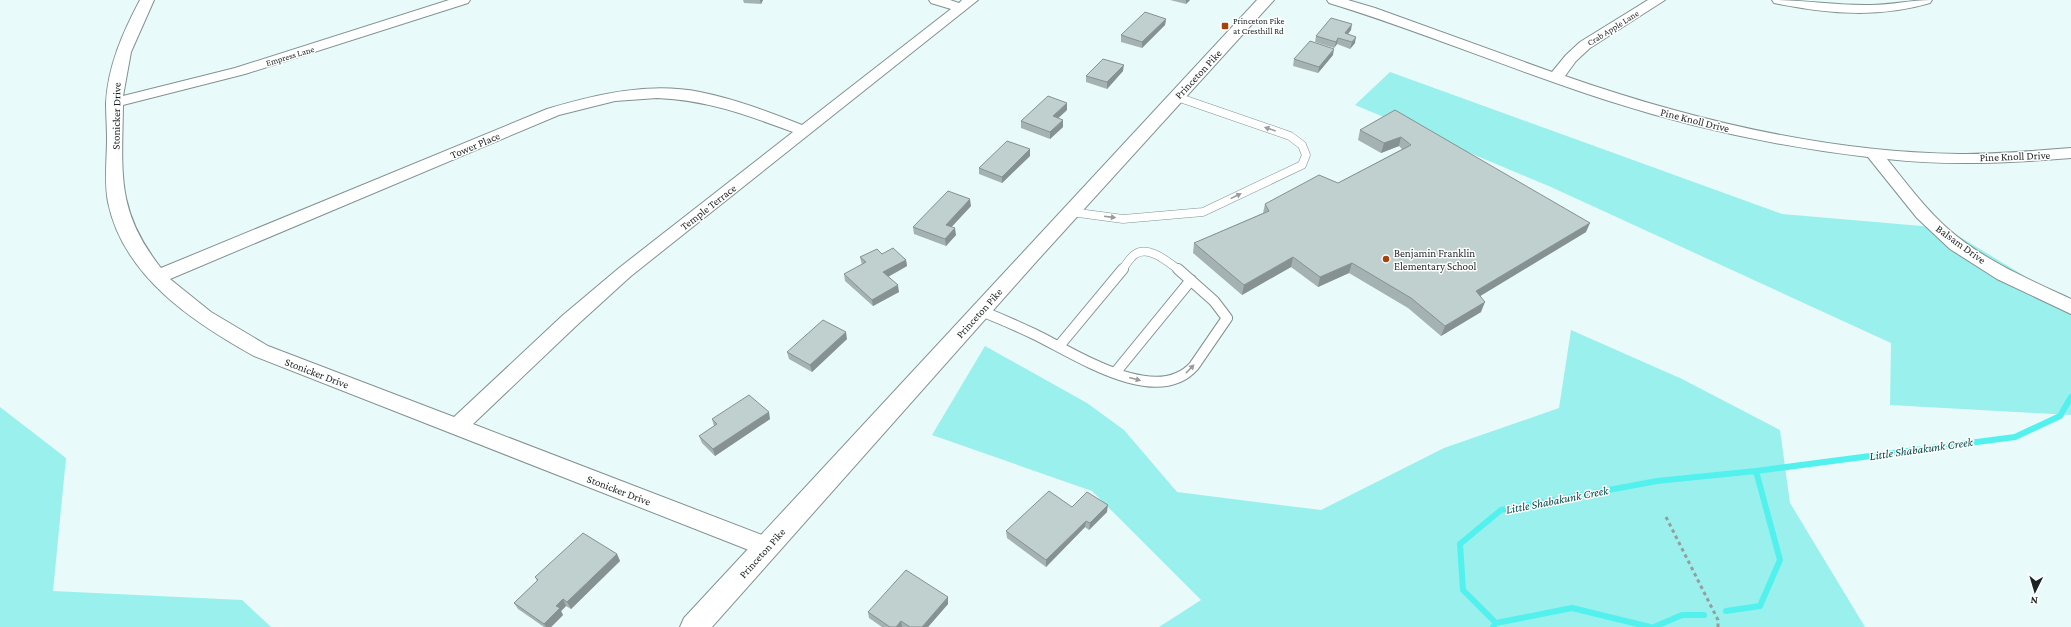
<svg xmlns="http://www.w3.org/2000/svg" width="2071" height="627" viewBox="0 0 2071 627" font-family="'Crimson Pro',serif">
  <rect width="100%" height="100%" fill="#e8faf9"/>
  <path fill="#9af0ed" d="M1390 72 1782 214 1945 228 2071 304V415L1890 405 1891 343 1551 187 1355 105Z
    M1571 330 1682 379 1780 430 1790 503 1865 627H1159L1201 600 1092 491 932 435 985 346 1087 403 1124 430 1177 492 1321 510 1444 448 1559 408Z
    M0 407 66 458 53 591 242 600 271 627H0Z"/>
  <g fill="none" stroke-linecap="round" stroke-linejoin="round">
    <path stroke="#52f1ee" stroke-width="6" d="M1726 611 1760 606 1780 560 1756 471 2015 437 2060 416 2071 397
      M1496 623 1572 608 1650 627
      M1493 627 1496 623 1463 590 1460 544 1501 510 1657 481 1756 471
      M1654 627 1682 615H1704"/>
    <defs>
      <path id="service-far1" d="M1071 212 1123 219 1203 212 1302 165 1306 155 1302 145 1290 136 1177 97
        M1122 270C1126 265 1129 259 1134 255 1148 244 1168 262 1179 270"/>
      <path id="service" d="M981 311C999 318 1017 326 1034 334 1074 353 1156 409 1194 366L1227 318 1214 301 1178 269
        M1059 346 1123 269
        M1115 373 1191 280"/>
      <path id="minor" d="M140 0H154L131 52 123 96 235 68 449 0H470L468 3 245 74 123 105C122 174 116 211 161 268L547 109C597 94 649 82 700 92 735 99 769 112 802 125L951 9 931 3 929 0H950L959 3 962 0H978L631 276 576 326 473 424 775 540 778 547 775 554 767 557 759 554 254 356C193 322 123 276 108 202 104 181 107 160 107 139 107 127 106 114 106 103 108 66 123 32 140 0ZM657 98C707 100 747 115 793 132L619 268 562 316 454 417 268 346 211 312 170 279 559 115 615 101Z
        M1327 0H1348L1375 8 1552 72 1566 55 1580 42 1648 0H1665L1590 48 1576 61 1565 76C1691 120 1825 152 1959 154 1997 154 2034 151 2071 148V158C2010 163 1949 166 1887 159 1906 183 1925 208 1947 228 1983 260 2028 279 2071 299V314L1997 279 1950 249 1917 218 1868 157C1781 147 1693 128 1609 101 1515 71 1424 32 1329 3Z
        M1772 0C1805 0 1838 6 1871 5 1891 5 1911 0 1932 0L1930 3C1879 18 1830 14 1779 4L1774 3Z"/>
      <path id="secondary" d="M1257 0H1274L1036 262 712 627H680L684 618Z"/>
    </defs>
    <use href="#service-far1" stroke="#829291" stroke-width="9"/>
    <use href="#service" stroke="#829291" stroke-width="12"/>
    <use href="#minor" stroke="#829291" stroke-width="2"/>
    <use href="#secondary" stroke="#829291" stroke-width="2"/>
    <path stroke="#929f9e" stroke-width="3" stroke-dasharray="3.5 3.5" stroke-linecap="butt" d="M1666 517 1718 620V627"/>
    <use href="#service-far1" stroke="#fff" stroke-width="8"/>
    <use href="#service" stroke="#fff" stroke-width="10"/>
    <use href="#minor" fill="#fff" fill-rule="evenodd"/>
    <use href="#secondary" fill="#fff" fill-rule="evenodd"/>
  </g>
  <path fill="#a4b3b2" d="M743 0H763L761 4 744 3Z
    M1170 0H1190L1186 4Z
    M1166 19 1165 25 1142 48 1121 42V35Z
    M1351 30 1348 34 1355 43 1350 49 1337 44 1334 48 1315 42 1316 36Z
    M1333 55 1318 73 1293 66 1294 59Z
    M1123 71 1107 89 1086 82V76Z
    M1067 110 1058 118 1063 120V127L1050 139 1021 128V121Z
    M1395 110 1586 232 1480 296 1481 312 1441 336 1408 308 1349 273 1318 287 1291 267 1242 295 1193 253 1194 243 1263 213 1265 204 1338 183 1402 149 1399 146 1381 153 1358 140 1360 130Z
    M1030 156 1002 183 979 174V168Z
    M971 206 951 227 956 235 946 246 914 234 913 227Z
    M882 254 906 260 907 266 888 277 899 292 873 306 845 281 844 274 862 265 860 257Z
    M847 339 812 372 789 359 787 352Z
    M712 419H770L715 456 702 443 699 436 714 426Z
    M1072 507 1107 512 1089 530 1085 527 1046 567 1007 538 1006 531Z
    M617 554 620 561 571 609 566 606 561 611 563 615 551 627H544L518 609 514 603 537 581 535 577Z
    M948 597V604L928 627H882L869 618 868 612Z"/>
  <path fill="#869291" d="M760 0H763L761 4Z
    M1186 0H1190L1186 4Z
    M1166 19 1165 25 1142 48V42Z
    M1352 24 1351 30 1343 40 1345 33Z
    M1356 37 1355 43 1350 49 1352 42Z
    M1338 38 1337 44 1334 48 1336 42Z
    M1334 49 1333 55 1318 73 1319 67Z
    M1124 65 1123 71 1107 89V82Z
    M1067 103V110L1053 123V116Z
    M1063 120V127L1050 139V132Z
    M1401 137 1399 146 1381 153 1384 143Z
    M1030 149V156L1002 183V177Z
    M970 199 971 206 947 232 946 225Z
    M1590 223 1586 232 1472 301 1476 291Z
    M955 228 956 235 946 246 945 239Z
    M1293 257 1291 267 1242 295 1244 285Z
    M906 260 907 266 884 279 883 272Z
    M1352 263 1349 273 1318 287 1320 277Z
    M898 285 899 292 873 306 872 300Z
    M1485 302 1481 312 1441 336 1445 326Z
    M846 332 847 339 812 372 810 365Z
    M769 412 770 419 715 456 713 449Z
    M1108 505 1107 512 1089 530 1090 523Z
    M1086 521 1085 527 1046 567V560Z
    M617 554 620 561 571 609 567 602Z
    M948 597V604L928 627H922Z
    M563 599 566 606 561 611 563 615 551 627H546L544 624 556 606Z
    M901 621 902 627H896Z"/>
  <path fill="#bfd0cf" stroke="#869291" d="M1145 12 1166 19 1142 42 1121 35Z
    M1331 18 1352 24 1345 33 1356 37 1352 42 1338 38 1336 42 1316 36Z
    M1310 41 1334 49 1319 67 1294 59Z
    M1103 59 1124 65 1107 82 1086 76Z
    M1048 96 1067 103 1053 116 1063 120 1050 132 1021 121Z
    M1395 110 1590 223 1476 291 1485 302 1445 326 1411 298 1352 263 1320 277 1293 257 1244 285 1194 243 1269 211 1265 204 1319 175 1338 183 1411 145 1401 137 1384 143 1360 130Z
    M1007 141 1030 149 1002 177 979 168Z
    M948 191 970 199 946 225 955 228 945 239 913 227Z
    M893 248 906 260 883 272 898 285 872 300 844 274 866 262 860 257 877 249 882 254Z
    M823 320 846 332 810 365 787 352Z
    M749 395 769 412 713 449 699 436 717 424 712 419Z
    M1049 491 1072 507 1087 492 1108 505 1090 523 1086 521 1046 560 1006 531Z
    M583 533 617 554 567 602 563 599 556 606 560 608 544 624 514 603 538 580 535 577Z
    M906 570 948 597 922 627H910L901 621 896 627H890L868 612Z"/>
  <defs><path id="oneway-solid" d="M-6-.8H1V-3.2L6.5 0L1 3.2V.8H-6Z"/></defs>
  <g fill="#999c9c">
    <use href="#oneway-solid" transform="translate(1270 129) rotate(-161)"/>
    <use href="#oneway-solid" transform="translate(1236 196) rotate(-26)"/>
    <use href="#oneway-solid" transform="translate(1110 217) rotate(7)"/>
    <use href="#oneway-solid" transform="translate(1190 369) rotate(-46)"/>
    <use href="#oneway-solid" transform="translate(1135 379) rotate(15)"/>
  </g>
  <g fill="#a6430b" stroke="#fff" stroke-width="1.5">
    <rect x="1221" y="22" width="8" height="8" rx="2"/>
    <circle cx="1386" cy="259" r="4"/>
  </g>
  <g text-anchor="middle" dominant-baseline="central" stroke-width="3" stroke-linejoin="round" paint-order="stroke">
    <g font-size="9" fill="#1d2323" stroke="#fff" text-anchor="start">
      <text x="1233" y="21">Princeton Pike<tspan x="1233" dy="10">at Cresthill Rd</tspan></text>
    </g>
    <g font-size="9" fill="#1d2323" stroke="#fff">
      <text transform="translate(1613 28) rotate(-32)">Crab Apple Lane</text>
      <text transform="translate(290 56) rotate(-17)">Empress Lane</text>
    </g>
    <g font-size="11" fill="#1d2323" stroke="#fff">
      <text transform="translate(1198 74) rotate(-47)">Princeton Pike</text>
      <text transform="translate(116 116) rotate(-89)">Stonicker Drive</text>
      <text transform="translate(1695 120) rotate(14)">Pine Knoll Drive</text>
      <text transform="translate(475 145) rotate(-23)">Tower Place</text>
      <text transform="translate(2015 156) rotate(-2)">Pine Knoll Drive</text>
      <text transform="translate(708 207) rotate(-38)">Temple Terrace</text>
      <text transform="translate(1961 244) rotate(36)">Balsam Drive</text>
      <text transform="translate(979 313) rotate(-48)">Princeton Pike</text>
      <text transform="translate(317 373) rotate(21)">Stonicker Drive</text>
      <text transform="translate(619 490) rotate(21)">Stonicker Drive</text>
      <text transform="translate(762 553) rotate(-48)">Princeton Pike</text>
    </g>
    <g font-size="11" fill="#1d2323" stroke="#fff" text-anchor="start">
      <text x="1394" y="253">Benjamin Franklin<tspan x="1394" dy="13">Elementary School</tspan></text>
    </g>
    <g font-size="12" font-style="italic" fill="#004b4a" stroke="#fff">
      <text transform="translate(1921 449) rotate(-8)">Little Shabakunk Creek</text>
      <text transform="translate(1557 500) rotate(-11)">Little Shabakunk Creek</text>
    </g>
  </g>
  <g transform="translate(2035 591) rotate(185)" stroke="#ffffff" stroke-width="3" paint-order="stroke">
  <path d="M0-3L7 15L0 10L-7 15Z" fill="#1d2323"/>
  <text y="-6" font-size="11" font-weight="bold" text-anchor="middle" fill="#1d2323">N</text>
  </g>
</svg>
